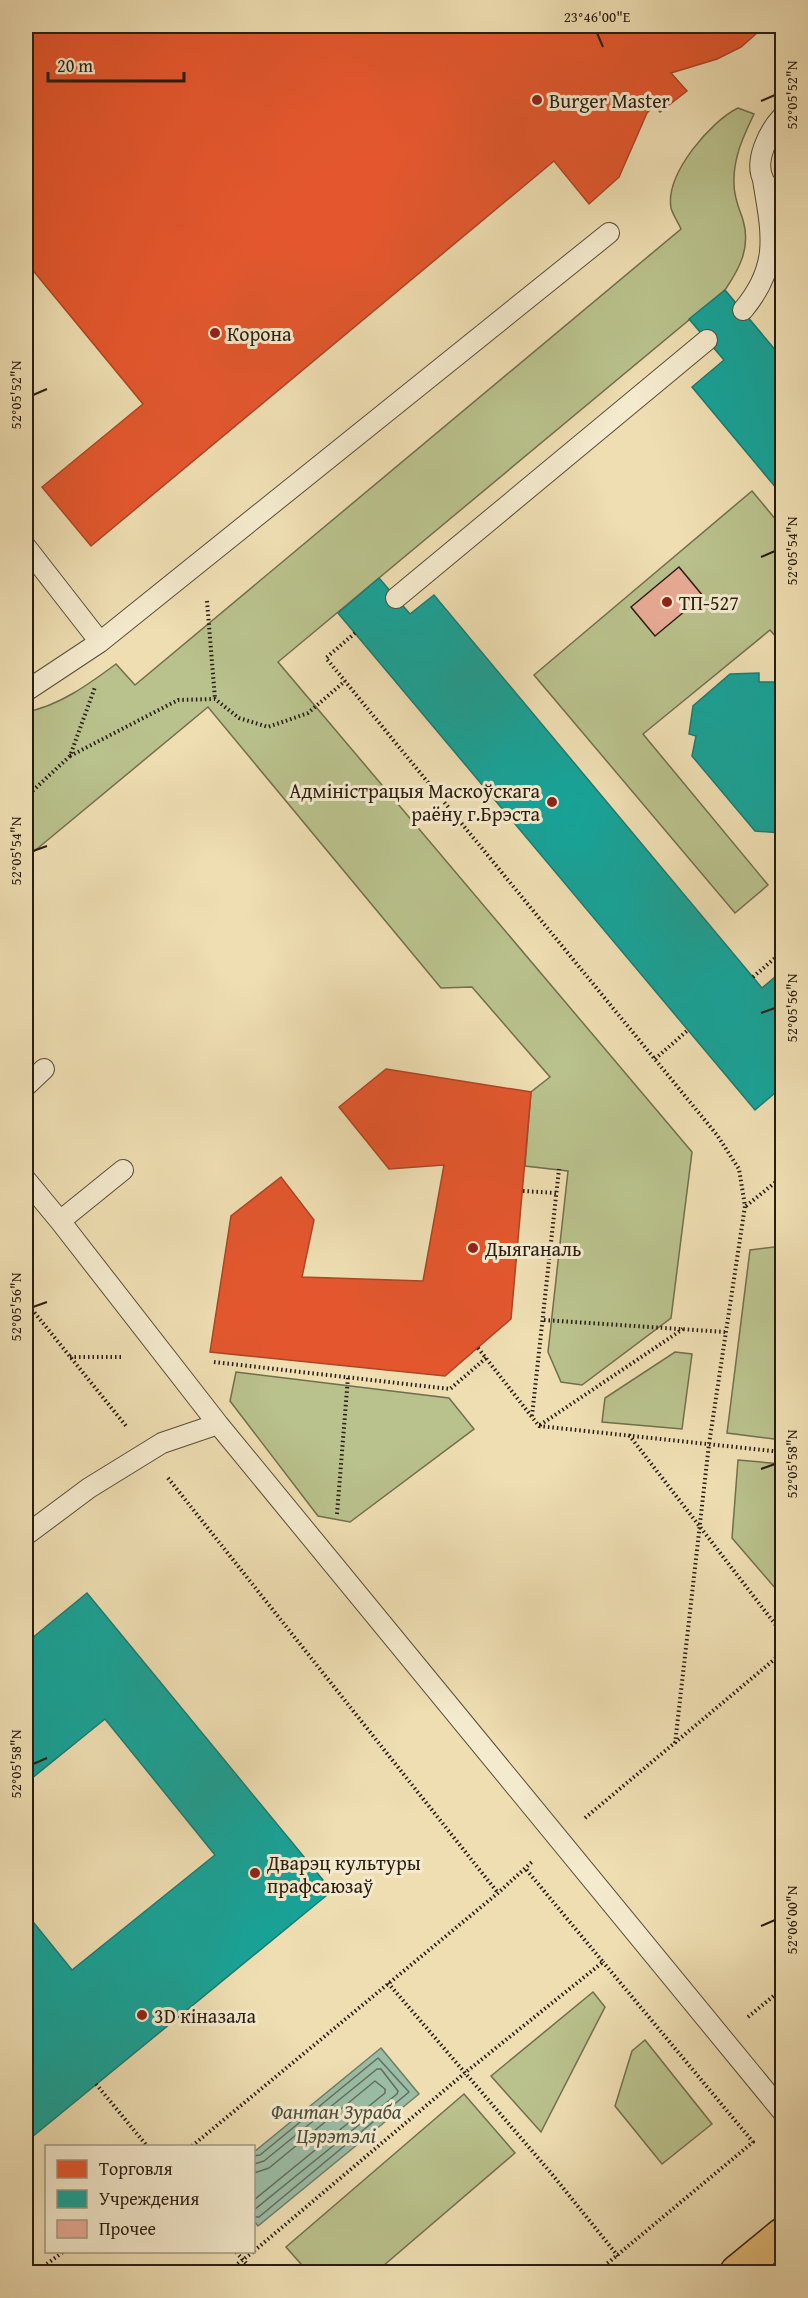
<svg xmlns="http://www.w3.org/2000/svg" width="808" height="2298" viewBox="0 0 808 2298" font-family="'Gentium Book Plus',serif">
  <rect width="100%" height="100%" fill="#eedeb2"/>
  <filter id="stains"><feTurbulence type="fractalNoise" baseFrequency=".00333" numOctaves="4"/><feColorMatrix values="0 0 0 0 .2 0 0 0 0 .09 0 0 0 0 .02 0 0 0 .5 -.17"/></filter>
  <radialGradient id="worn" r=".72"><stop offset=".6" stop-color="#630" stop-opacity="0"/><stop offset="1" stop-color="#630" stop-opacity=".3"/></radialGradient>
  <path fill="#b9c18c" stroke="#716f4e" stroke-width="1.5" d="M738 108 754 114C743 137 733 158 734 184 734 198 739 208 743 220 751 247 740 268 725 290L278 662 692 1152 671 1318 582 1385 561 1382 548 1352 568 1171 525 1166 531 1092 550 1077 472 987 441 988 208 707 26 858V712C59 706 89 684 116 664L135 685 681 229C678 222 673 215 671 208 665 174 711 121 738 108Z
    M752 491 782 527V644L770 630 643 734 768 885 735 913 534 675Z
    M782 1246V1440L727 1433 750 1250Z
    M675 1352 692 1354 682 1429 602 1422 605 1398Z
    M236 1372 449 1398 474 1429 350 1522 318 1516 230 1401Z
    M738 1460 782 1464V1596L732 1538Z
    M593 1992 605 2007 541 2132 491 2076Z
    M645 2040 712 2124 662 2164 615 2106 632 2051Z
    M464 2094 515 2153 376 2272H308L286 2247Z"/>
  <path fill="#9bbda6" stroke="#6d7d6a" stroke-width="1.5" d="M381 2048 419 2094 258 2226 254 2221V2152Z"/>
  <path fill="#e4572e" stroke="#ac4625" stroke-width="1.5" d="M26 26H765L741 47 717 59 671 73 687 91 660 112 654 106 647 113 619 177 589 204 554 161 91 546 42 487 143 404 26 262Z
    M386 1069 531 1092 511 1319 445 1376 210 1352 231 1216 281 1177 314 1220 302 1277 423 1281 444 1165 389 1169 339 1107Z"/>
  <path fill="#17a398" stroke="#1c7b70" stroke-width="1.5" d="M725 290 782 358V495L692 387 724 360 689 319Z
    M379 578 410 614 434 595 762 988 782 971V1087L755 1110 338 613Z
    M759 673V682H782V833L755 831 692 756 696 736 689 734 693 706 730 674Z
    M87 1593 332 1891 26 2142V1913L72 1970 215 1855 105 1719 26 1783V1643Z"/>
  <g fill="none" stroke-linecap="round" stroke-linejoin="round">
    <path stroke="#626d5c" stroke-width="1.5" d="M254 2156 260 2155 378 2058 409 2092 259 2217H254
      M254 2164 264 2161 377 2069H381L398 2091 397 2094 254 2210
      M254 2173 269 2168 375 2081 385 2089V2093L254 2200"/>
  </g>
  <path fill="#e8aa95" stroke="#291d11" stroke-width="1.5" d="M679 567 703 596 655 636 631 607Z"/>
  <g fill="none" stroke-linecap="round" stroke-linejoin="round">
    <defs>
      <path id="lane" d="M782 117C769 131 753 162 764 181 769 189 777 196 782 203
        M743 310C780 266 772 234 763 180
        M26 547 100 642
        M396 598 707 340
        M26 691 100 642 609 233
        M26 1086 44 1069
        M123 1170 60 1221 218 1424
        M26 1180 60 1221
        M26 1535 89 1488 162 1443 218 1424 782 2111"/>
      <path id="highway" d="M737 2272 782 2235"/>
    </defs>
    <use href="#lane" stroke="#5a4d39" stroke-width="22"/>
    <use href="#highway" stroke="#291d11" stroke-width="36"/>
    <path stroke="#291d11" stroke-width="4" stroke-dasharray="1.5 3" stroke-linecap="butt" d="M207 601 215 699
      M355 633 326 658 717 1135 739 1169 745 1206 709 1444 675 1744
      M70 756 178 700 215 699 239 718 268 727 308 713 345 681
      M26 797 70 756 95 687
      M753 977 782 952
      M655 1059 688 1030
      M523 1191 556 1193
      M746 1206 782 1177
      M26 1302 126 1426
      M544 1320 725 1332
      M478 1348 539 1426 782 1452
      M70 1357H123
      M214 1362 450 1389 486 1358
      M532 1416 559 1169
      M540 1425 683 1329
      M629 1435 782 1633
      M168 1478 498 1893
      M337 1514 348 1377
      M585 1818 782 1653
      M388 1983 551 2173 618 2256
      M748 2017 782 1989
      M96 2084 147 2146
      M192 2146 498 1893 533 1861
      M254 2251 466 2072 603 1962 525 1868
      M236 2252 254 2272
      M36 2272 63 2252
      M227 2272 253 2252
      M597 2272 753 2142 603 1962"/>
    <use href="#lane" stroke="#f4eacd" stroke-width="20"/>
    <use href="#highway" stroke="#e7bf79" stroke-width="33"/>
  </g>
  <path fill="none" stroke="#291d11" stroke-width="2" d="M597 33 603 47M761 101 775 95M33 395 47 389M761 557 775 551M33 851 47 846M761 1013 775 1008M33 1307 47 1302M761 1469 775 1464M33 1764 47 1758M761 1926 775 1920"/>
  <g fill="#8f2418" stroke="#f4eacd" stroke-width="2">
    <circle cx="537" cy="100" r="6"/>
    <circle cx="215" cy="333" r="6"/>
    <circle cx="667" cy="602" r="6"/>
    <circle cx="552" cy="802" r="6"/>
    <circle cx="473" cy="1248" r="6"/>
    <circle cx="255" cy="1873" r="6"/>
    <circle cx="142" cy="2015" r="6"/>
  </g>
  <g text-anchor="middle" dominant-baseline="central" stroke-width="6" stroke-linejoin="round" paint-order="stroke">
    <g font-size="20" fill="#291d11" stroke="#f4eacd" text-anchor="start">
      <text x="549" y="100">Burger Master</text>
      <text x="227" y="333">Корона</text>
      <text x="679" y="602">ТП-527</text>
      <text x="540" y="790" text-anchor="end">Адміністрацыя Маскоўскага<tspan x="540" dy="23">раёну г.Брэста</tspan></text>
      <text x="485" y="1248">Дыяганаль</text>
      <text x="267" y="1862">Дварэц культуры<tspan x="267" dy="23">прафсаюзаў</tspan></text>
      <text x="154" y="2015">3D кіназала</text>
    </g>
    <g font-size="21" font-style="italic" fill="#4b4d3e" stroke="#f4eacd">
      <text x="336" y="2111">Фантан Зураба<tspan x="336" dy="24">Цэрэтэлі</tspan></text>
    </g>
  </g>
  <rect width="808" height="2298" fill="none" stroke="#eedeb2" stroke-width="66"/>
  <rect x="45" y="2145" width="210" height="108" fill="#f4eacd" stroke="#a39882" stroke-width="1.5"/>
  <rect x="57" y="2160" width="30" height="18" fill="#e4572e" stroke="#a39882" stroke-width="1.5"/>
  <text x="99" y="2175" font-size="18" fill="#291d11">Торговля</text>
  <rect x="57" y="2190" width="30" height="18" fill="#17a398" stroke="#a39882" stroke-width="1.5"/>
  <text x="99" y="2205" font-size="18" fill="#291d11">Учреждения</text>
  <rect x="57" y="2220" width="30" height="18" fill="#e8aa95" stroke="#a39882" stroke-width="1.5"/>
  <text x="99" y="2235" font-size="18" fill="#291d11">Прочее</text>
  <path d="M48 72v9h136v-9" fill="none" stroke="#291d11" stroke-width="3"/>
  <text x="57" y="72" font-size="18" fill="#291d11" stroke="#f4eacd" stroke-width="4.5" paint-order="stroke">20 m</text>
  <rect x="33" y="33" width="742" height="2232" fill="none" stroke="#291d11" stroke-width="2"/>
  <g font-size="15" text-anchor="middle" fill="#291d11">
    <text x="597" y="22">23°46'00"E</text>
    <text transform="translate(792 95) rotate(-90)" y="5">52°05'52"N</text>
    <text transform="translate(16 395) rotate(-90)" y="5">52°05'52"N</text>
    <text transform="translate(792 551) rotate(-90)" y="5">52°05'54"N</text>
    <text transform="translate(16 851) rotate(-90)" y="5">52°05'54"N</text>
    <text transform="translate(792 1008) rotate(-90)" y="5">52°05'56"N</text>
    <text transform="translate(16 1307) rotate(-90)" y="5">52°05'56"N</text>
    <text transform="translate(792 1464) rotate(-90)" y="5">52°05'58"N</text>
    <text transform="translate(16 1764) rotate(-90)" y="5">52°05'58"N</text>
    <text transform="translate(792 1920) rotate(-90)" y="5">52°06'00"N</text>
  </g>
  <rect width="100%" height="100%" filter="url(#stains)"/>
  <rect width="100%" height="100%" fill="url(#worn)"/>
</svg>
